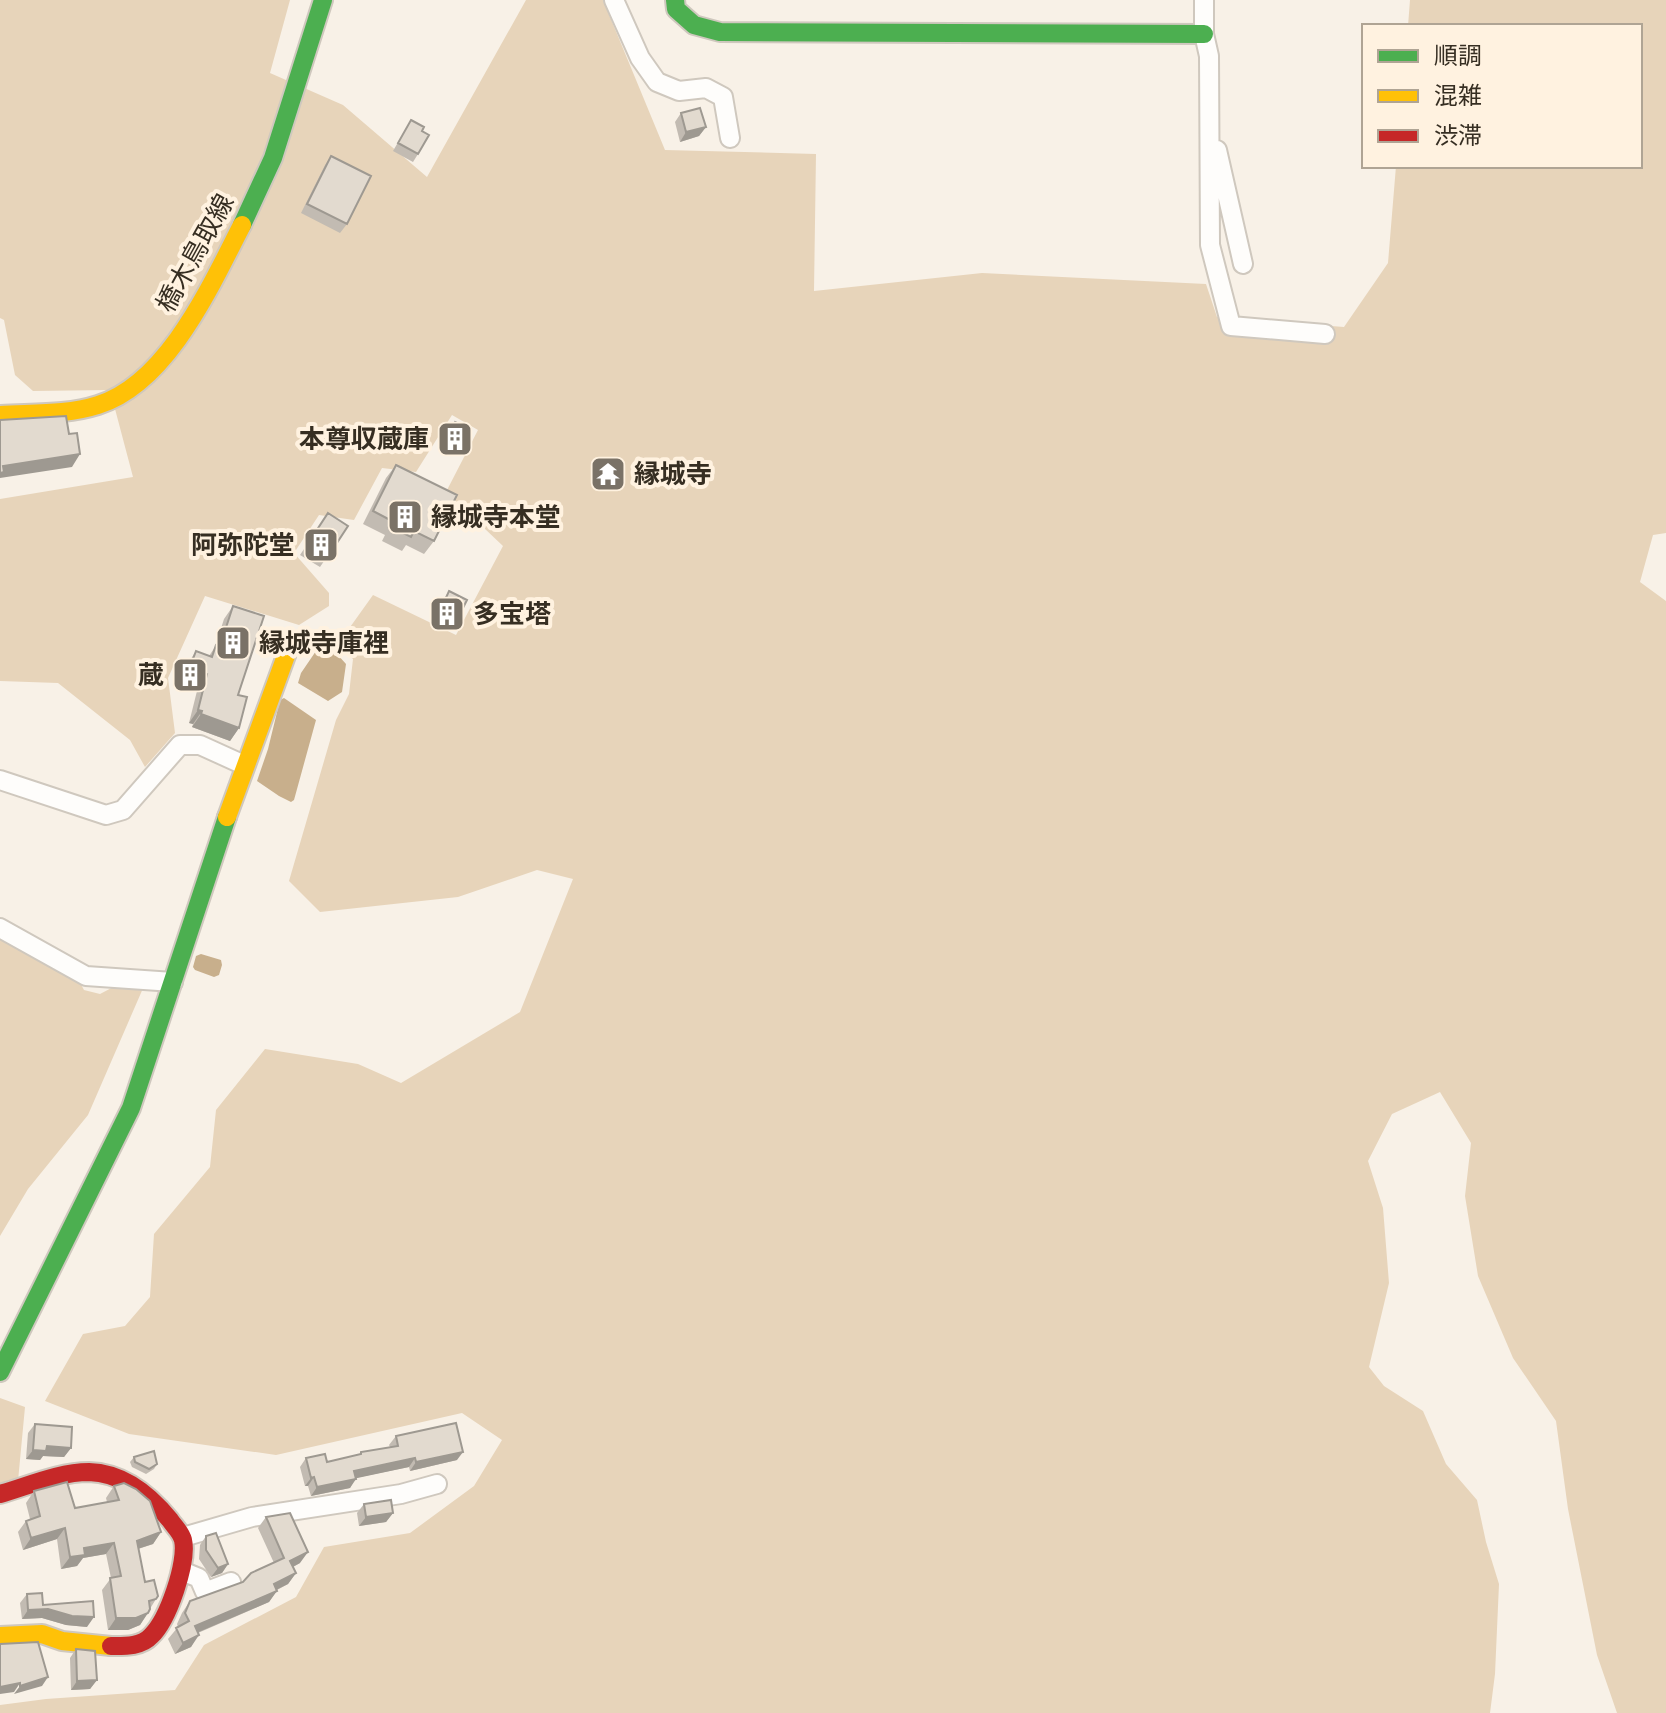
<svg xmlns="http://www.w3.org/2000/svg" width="1666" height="1713" viewBox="0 0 1666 1713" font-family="'Roboto Condensed','Noto Sans JP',sans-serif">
  <rect width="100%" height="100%" fill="#f8f1e7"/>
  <path fill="#e7d4ba" d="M0 0H290L270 73 343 105 427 177 526 0H603L665 150 816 154 814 291 982 273 1206 284 1217 317 1344 327 1388 263 1396 166H1640V26H1408L1410 0H1666V533L1653 535 1640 582 1666 601V1713H1617L1597 1655 1568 1509 1556 1421 1513 1358 1478 1276 1465 1196 1471 1143 1440 1092 1392 1114 1368 1161 1383 1208 1389 1283 1369 1367 1384 1386 1423 1411 1446 1464 1477 1500 1486 1542 1499 1584 1495 1674 1490 1713H0V1705L46 1699 175 1690 204 1645 296 1597 324 1547 410 1533 474 1486 502 1440 462 1413 276 1455 129 1434 45 1401 83 1334 125 1326 150 1297 154 1234 210 1167 216 1110 265 1049 358 1064 401 1083 520 1012 573 879 537 870 458 897 320 912 289 881 336 720 349 694 353 659 338 644 373 595 456 635 503 546 446 492 478 430 452 415 416 472 382 468 354 520 319 515 294 553 329 593V606L299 625 205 596 168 678 175 733 145 767 130 740 58 683 0 681V499L133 477 110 390 33 391 15 375 4 320 0 318Z
    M0 936 78 979 84 990 100 994 119 984 144 986 88 1115 28 1189 0 1236Z
    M0 1398 25 1407 18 1481 0 1486Z"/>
  <path fill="#c8af8c" d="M316 651 337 654 346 664 342 692 328 701 298 683 301 673Z
    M284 698 316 720 294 800 291 802 279 796 257 781 268 749 280 700Z
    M201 954 221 960 222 965 219 975 214 977 195 970 193 967 196 956Z"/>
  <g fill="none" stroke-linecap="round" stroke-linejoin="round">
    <defs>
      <path id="street" d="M614 0 640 58 657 82 679 91 706 88 723 97 730 138
        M1204 0V34L1209 56 1210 245 1231 326 1325 334
        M1217 150 1243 264
        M0 780 106 815 123 810 180 745H200L244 765
        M0 928 86 976 173 982
        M183 1537 252 1517 401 1494 437 1484
        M182 1571 199 1578 205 1592 231 1582"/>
      <path id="fast" d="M675 0 676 9 694 25 720 32 1204 34
        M242 225 273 158 323 0
        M0 1372 131 1108 227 817"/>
      <path id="slow" d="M0 415C33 413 67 415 98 405 168 383 211 285 242 225
        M227 817 291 642
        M0 1636 42 1634 62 1641 111 1646"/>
      <path id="jam" d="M0 1494C28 1486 59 1472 89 1472 123 1473 149 1494 170 1520 174 1526 181 1532 183 1540 188 1562 168 1620 151 1636 141 1647 124 1646 111 1646"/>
    </defs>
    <use href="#street" stroke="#cfc8be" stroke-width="22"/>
    <use href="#fast" stroke="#cfc8be" stroke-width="22"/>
    <use href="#slow" stroke="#cfc8be" stroke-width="22"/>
    <use href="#jam" stroke="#cfc8be" stroke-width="22"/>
    <use href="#street" stroke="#fefdfb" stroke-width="18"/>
    <use href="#fast" stroke="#4caf50" stroke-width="18"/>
    <use href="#slow" stroke="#ffc107" stroke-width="18"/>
    <use href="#jam" stroke="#c62828" stroke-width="18"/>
  </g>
  <path fill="#c2bbb2" d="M681 113 706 127 699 136 680 142 675 122Z
    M411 120 418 154 413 162 393 151Z
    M331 156 347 224 340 233 301 213 325 165Z
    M455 422 461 447 458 451 443 443Z
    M396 465 434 541 424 554 406 545 402 551 382 541 385 535 363 524 386 478Z
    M328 513 348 526 320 567 300 555Z
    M449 591 458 618 452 627 434 619 443 600Z
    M233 606 238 695 239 728 230 741 192 727 193 724 189 723 198 687 181 680 187 665 196 651 209 656 215 647 224 619Z
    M35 1424 71 1448 64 1457 43 1456 40 1460 26 1459 28 1433Z
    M396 1436 457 1460 410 1471 409 1467 355 1478 350 1488 311 1496 308 1486H305L300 1467 306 1458 327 1462 359 1455 361 1452 390 1447 389 1445Z
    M134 1457 157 1464 154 1469 146 1474 132 1467 130 1462Z
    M114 1486 161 1532 153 1544 138 1549 145 1582 156 1599 140 1625 128 1630H108L102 1590 111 1578 106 1554 83 1558 77 1566 61 1569 57 1539 23 1550 18 1532 26 1521 30 1519 26 1503 34 1491 75 1508 107 1502 106 1498Z
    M364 1504 393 1513 386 1522 359 1526 357 1513Z
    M266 1517 300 1563 293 1567 296 1573 288 1584 277 1590 269 1602 198 1633 191 1647 175 1654 168 1639 178 1627 177 1624 182 1613 190 1601 243 1582 274 1563 258 1528Z
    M206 1536 228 1564 222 1573 211 1577 199 1559 200 1545Z
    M27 1594 43 1605 87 1627 66 1625 42 1618 22 1619 20 1603Z
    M76 1649 97 1680 90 1689 71 1690 70 1658Z"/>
  <path fill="#9e9991" d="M706 127 699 136 680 142 686 132Z
    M80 454 72 467 0 478V470L3 466Z
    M190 667 207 674 198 687 181 680Z
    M198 710 202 711 193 724 189 723Z
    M201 714 239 728 230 741 192 727Z
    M47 1446 71 1448 64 1457 43 1456 40 1460 26 1459 33 1450Z
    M463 1452 457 1460 410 1471 416 1462Z
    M415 1458 409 1467 348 1480 354 1471Z
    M314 1477 308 1486H305L311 1478Z
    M356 1479 350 1488 311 1496 317 1487Z
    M393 1513 386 1522 359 1526 366 1517Z
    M65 1528 57 1539 23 1550 31 1538Z
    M161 1532 153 1544 128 1552 137 1541Z
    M114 1543 106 1554 83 1558 77 1566 61 1569 70 1557 84 1548Z
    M308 1552 300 1563 283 1572 290 1561Z
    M228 1564 222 1573 211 1577 218 1568Z
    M296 1573 288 1584 266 1595 274 1584Z
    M277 1591 269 1602 187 1637 195 1626Z
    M48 1609 94 1617 87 1627 66 1625 42 1618 22 1619 28 1610Z
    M148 1613 140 1625 128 1630H108L116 1618Z
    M199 1635 191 1647 175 1654 183 1643Z
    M48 1677 42 1686 14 1694 20 1686Z
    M97 1680 90 1689 71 1690 77 1681Z
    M20 1683 14 1692 0 1694V1687Z"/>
  <path fill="#e2dacf" stroke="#9e9991" stroke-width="2" d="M700 108 706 127 686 132 681 113Z
    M411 120 424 127 422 131 429 135 418 154 398 143Z
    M331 156 371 176 347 224 307 204Z
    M66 416 69 434 77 433 80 454 3 466 4 472 0 473V420Z
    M455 422 470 430 461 447 446 439Z
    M396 465 457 495 434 541 414 531 411 537 391 527 394 522 373 511Z
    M328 513 348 526 327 558 307 545Z
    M449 591 467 600 458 618 441 609Z
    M233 606 264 616 238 695 247 697 239 728 201 714 202 711 198 710 207 674 190 667 196 651 212 657 216 645 220 646Z
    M456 1423 463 1452 416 1462 415 1458 354 1471 356 1479 317 1487 314 1477 311 1478 306 1458 325 1454 327 1462 361 1454V1452L398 1446 396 1436Z
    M35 1424 72 1427 71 1448 47 1446 46 1451 33 1450Z
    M154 1451 157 1464 149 1469 135 1462 134 1457Z
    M67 1482 75 1508 119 1500 114 1486 124 1483 136 1489 150 1501 161 1532 137 1541 145 1582 154 1580 158 1596 156 1599 149 1601 150 1609 148 1613 136 1618H116L110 1578 121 1576 114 1543 84 1548 85 1555 70 1557 65 1528 31 1538 26 1521 40 1516 34 1491Z
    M391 1500 393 1513 366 1517 364 1504Z
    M290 1513 308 1552 290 1561 296 1573 274 1584 277 1591 195 1626 199 1635 183 1643 176 1628 189 1621 185 1613 190 1601 243 1582 251 1573 284 1558 266 1517Z
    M216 1533 228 1564 218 1568 206 1550V1536Z
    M42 1593 43 1605 93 1601 94 1617 72 1616 48 1609 28 1610 27 1594Z
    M38 1642 48 1677 20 1686V1683L0 1687V1644Z
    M76 1649 95 1651 97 1680 77 1681Z"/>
  <defs>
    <symbol id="building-square" viewBox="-11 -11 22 22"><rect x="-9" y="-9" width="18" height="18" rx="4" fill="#7a7267" stroke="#fff2e0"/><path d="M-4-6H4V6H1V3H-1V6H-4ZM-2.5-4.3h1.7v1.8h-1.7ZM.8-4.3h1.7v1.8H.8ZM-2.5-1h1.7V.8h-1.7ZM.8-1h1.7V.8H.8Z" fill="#fff"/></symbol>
    <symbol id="temple-square" viewBox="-11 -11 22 22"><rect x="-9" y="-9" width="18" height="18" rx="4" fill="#7a7267" stroke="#fff2e0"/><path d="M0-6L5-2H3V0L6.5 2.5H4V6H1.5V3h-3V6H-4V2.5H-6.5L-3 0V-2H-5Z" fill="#fff"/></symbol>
  </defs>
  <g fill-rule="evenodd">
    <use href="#building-square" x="435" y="419" width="40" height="40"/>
    <use href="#temple-square" x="588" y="454" width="40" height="40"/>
    <use href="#building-square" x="385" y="497" width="40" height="40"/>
    <use href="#building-square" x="301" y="525" width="40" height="40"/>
    <use href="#building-square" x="427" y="594" width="40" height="40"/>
    <use href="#building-square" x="213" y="623" width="40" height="40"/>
    <use href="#building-square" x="170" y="655" width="40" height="40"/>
  </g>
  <g text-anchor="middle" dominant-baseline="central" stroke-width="8" stroke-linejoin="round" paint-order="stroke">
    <g font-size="26" fill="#362e22" stroke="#fff2e0">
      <text transform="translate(195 253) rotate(-61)">橋木鳥取線</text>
    </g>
    <g font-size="26" font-weight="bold" fill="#362e22" stroke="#fff2e0" text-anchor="start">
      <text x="429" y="439" text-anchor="end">本尊収蔵庫</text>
      <text x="634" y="474">縁城寺</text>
      <text x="431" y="517">縁城寺本堂</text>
      <text x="295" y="545" text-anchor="end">阿弥陀堂</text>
      <text x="473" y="614">多宝塔</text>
      <text x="259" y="643">縁城寺庫裡</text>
      <text x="164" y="675" text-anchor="end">蔵</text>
    </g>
  </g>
  <rect x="1362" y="24" width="280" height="144" fill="#fff2e0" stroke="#afa494" stroke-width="2"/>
  <rect x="1378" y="50" width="40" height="12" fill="#4caf50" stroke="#afa494" stroke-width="2"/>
  <text x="1434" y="64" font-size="24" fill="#362e22">順調</text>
  <rect x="1378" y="90" width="40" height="12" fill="#ffc107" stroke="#afa494" stroke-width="2"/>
  <text x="1434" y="104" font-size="24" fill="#362e22">混雑</text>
  <rect x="1378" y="130" width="40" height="12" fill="#c62828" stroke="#afa494" stroke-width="2"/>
  <text x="1434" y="144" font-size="24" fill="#362e22">渋滞</text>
</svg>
